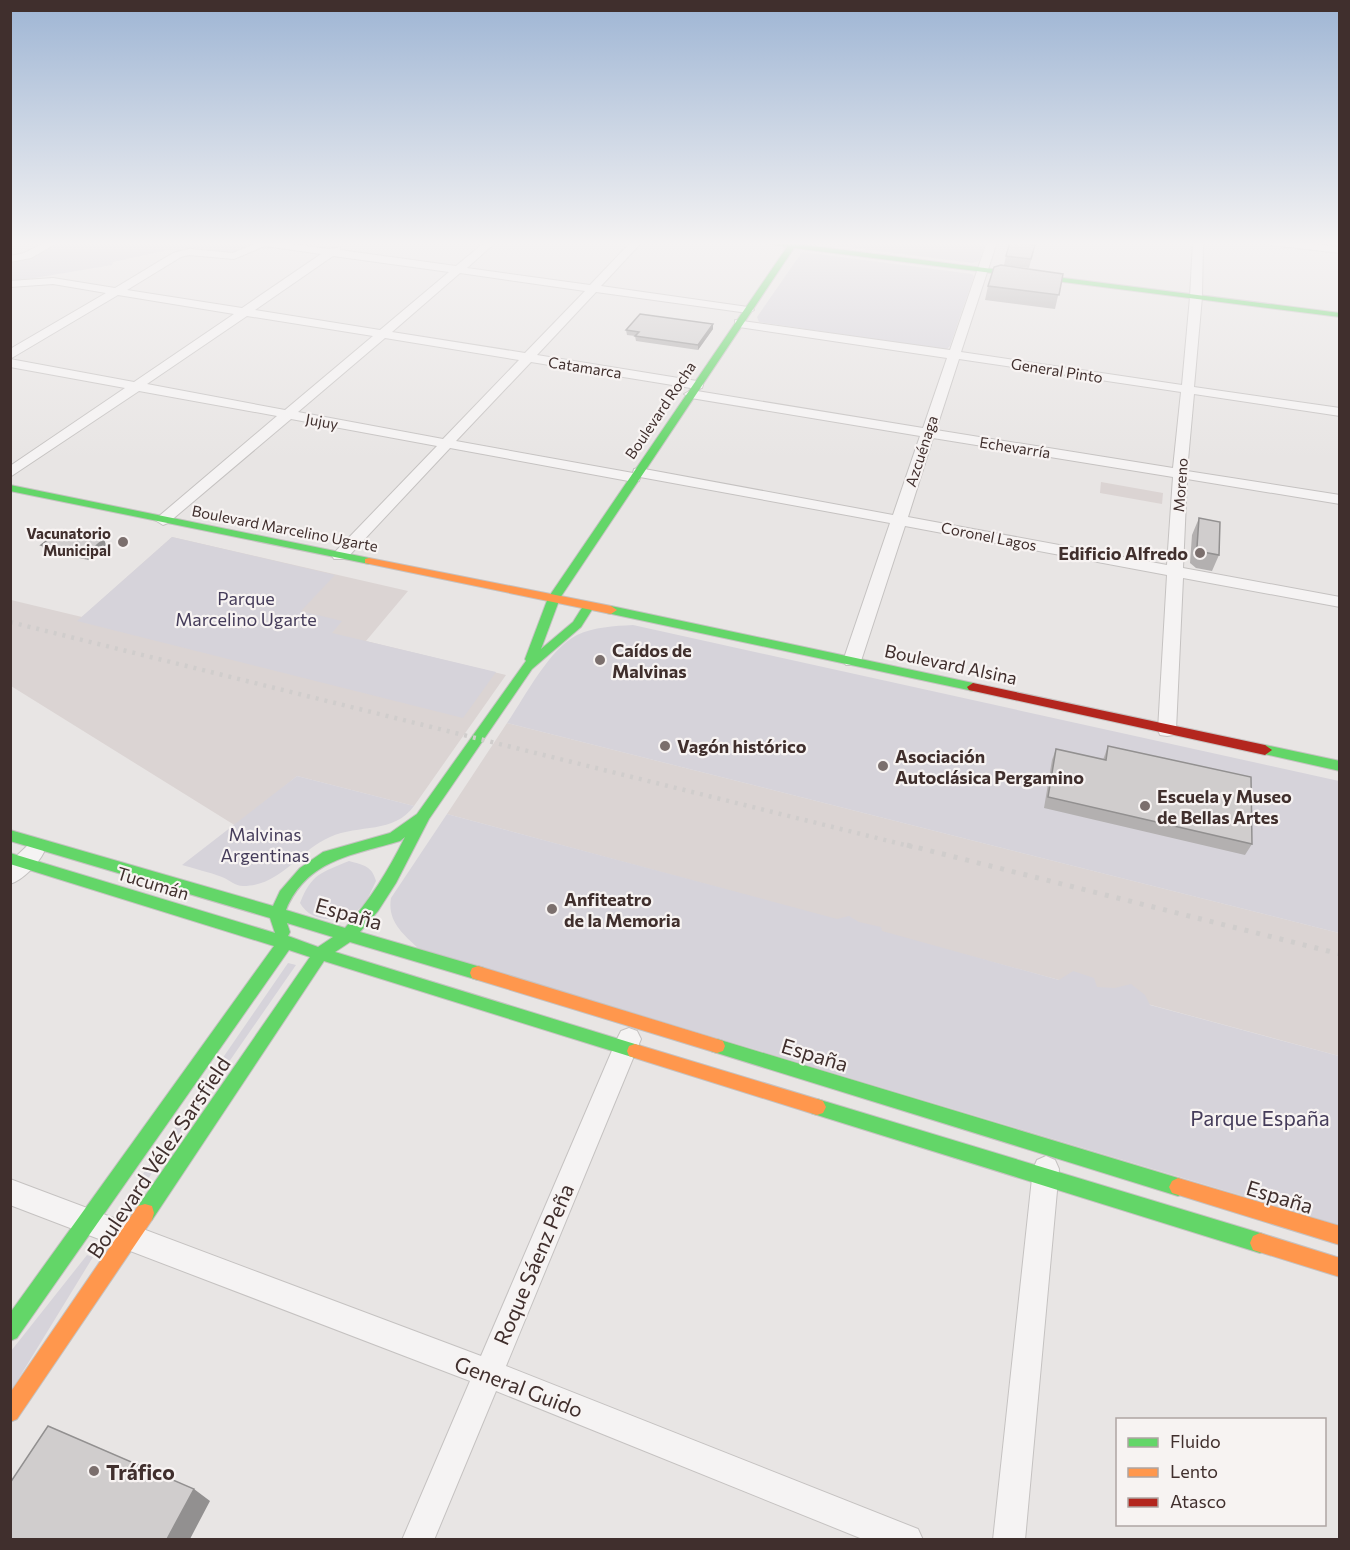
<svg xmlns="http://www.w3.org/2000/svg" width="1350" height="1550" viewBox="0 0 1350 1550" font-family="Commissioner,sans-serif">
  <rect width="100%" height="100%" fill="#e8e5e4"/>
  <path fill="#dbd4d3" d="M1101 482 1163 493 1162 504 1100 493Z
    M172 537 408 591 366 641 506 675 414 806 297 776 236 826 11 686V600L82 617Z
    M507 723 1339 933V1056L447 814Z"/>
  <path fill="#d6d3da" d="M59 242H257L230 254 167 250 113 262 112 265 11 282 10 260 31 257Z
    M809 242H986L979 261 973 263Z
    M802 252 972 274 974 276 950 346 947 349H940L759 322 757 317Z
    M172 537 335 575 301 611 342 621 332 633 496 672 463 718 77 621Z
    M633 625 1339 781V933L507 723C525 697 549 649 577 635 594 627 614 626 633 625Z
    M297 776 414 806C394 834 359 824 330 837 299 850 281 886 243 886 235 886 230 880 222 877 209 872 195 869 182 865Z
    M447 814 837 919 849 916 859 922 881 927 882 931 1059 980 1073 971 1094 978 1097 987 1115 988 1131 984 1145 995 1150 1005 1339 1056V1225L418 948C403 934 387 921 391 898Z
    M349 861C364 865 372 866 376 881 372 889 368 900 362 906 346 924 311 924 300 903 312 873 321 873 349 861Z
    M288 963 296 965 130 1205 123 1203Z
    M87 1255 93 1257 11 1391V1351Z"/>
  <g fill="none" stroke-linecap="round" stroke-linejoin="round">
    <defs>
      <path id="street" d="M46 242H59L31 258 10 262V256L24 253Z
        M258 242H278L329 249 340 247V250L456 266 485 242H496L467 268 590 285 631 242H642L601 286 748 307 754 310 748 313 596 292 537 355 697 381 702 382 703 385 702 388 697 389 531 362 456 441 633 473 634 469 639 468 893 515 920 436 691 398 684 394 691 390 923 428 947 358 739 327 735 326V320L950 350 987 242H997L961 352 1182 385 1190 297 1193 242H1203L1202 297 1194 387 1340 408V416L1194 394 1187 471 1340 495V504L1187 479 1183 568 1340 597V607L1183 578 1176 730 1174 735 1167 736 1160 735 1158 730 1167 575 905 526 861 661 858 665H846L843 661 890 523 640 477 639 481 634 482 450 448 346 559H334L332 556 334 553 437 446 291 419 168 523 163 525 155 520 158 517 277 416 139 391 10 477V466L125 388 10 367V359L134 382 234 314 118 295 10 359V349L106 293 53 284 10 287V281L53 278 115 288 173 253 189 249 233 253ZM265 246 321 254 242 308 127 290 181 257 189 255 234 259ZM333 256 449 272 380 330 255 310ZM460 273 585 291 525 353 392 332ZM247 316 373 336 285 410 147 384ZM385 338 519 360 443 439 298 412ZM959 359 1181 392 1173 468 936 430ZM933 438 1173 477 1167 565 908 517Z
        M1266 242H1296L1340 247V253L1271 245Z
        M34 844 41 846 44 852C38 864 23 880 10 884V862L27 846Z
        M629 1028 637 1031 641 1039 506 1366 918 1529 923 1540H865L496 1391 434 1540H402L470 1381 10 1205V1179L481 1356 617 1039 621 1031Z
        M1046 1156 1055 1160 1059 1169 1025 1540H993L1033 1169 1037 1160Z"/>
      <path id="fast" d="M762 242H797L796 244 1340 313V317L794 248 560 598 541 649 573 622 585 603H593L595 605 581 627 532 669 429 819 396 883 378 911 360 932 484 968 486 973 484 978 478 980 350 942 335 952 635 1044 641 1046 643 1051 641 1056 635 1058 324 961 152 1220 145 1222 138 1220 136 1213 138 1206 310 957 289 950 17 1338 10 1341V1313L274 946 10 864V853L275 933 270 918 10 841V830L273 906 280 891 300 868 323 852 390 833 417 814 526 661 525 659 548 598 787 247ZM405 837C388 871 371 899 345 928L286 910C307 859 354 855 400 841ZM287 923 333 937 318 947 288 936 290 932Z
        M10 485 369 558 374 561 369 564 10 491Z
        M611 606 973 683 979 687 973 691 607 613 605 610Z
        M1265 745 1340 761V771L1260 753 1258 750 1260 747Z
        M717 1039 1178 1178 1184 1181 1187 1187 1184 1193 1178 1196 717 1053 711 1051 709 1046 711 1041Z
        M817 1099 1260 1233 1267 1236 1270 1243 1267 1250 1260 1253 817 1115 811 1113 808 1107 811 1101Z"/>
      <path id="slow" d="M369 558 611 606 617 610 611 614 365 563V559Z
        M478 966 717 1039 723 1041 725 1046 723 1051 717 1053 478 980 472 978 470 973 472 968Z
        M635 1044 817 1099 823 1101 826 1107 823 1113 817 1115 635 1058 629 1056 627 1051 629 1046Z
        M1178 1178 1340 1226V1245L1172 1193 1169 1187 1172 1181Z
        M145 1204 152 1206 154 1213 152 1220 17 1419 10 1422V1393L138 1206Z
        M1260 1233 1340 1258V1277L1253 1250 1250 1243 1253 1236Z"/>
      <path id="jam" d="M973 683 1265 745 1272 750 1265 755 969 690 967 687Z"/>
    </defs>
    <use href="#street" stroke="#c5c2c1" stroke-width="2"/>
    <use href="#fast" stroke="#c5c2c1" stroke-width="2"/>
    <use href="#slow" stroke="#c5c2c1" stroke-width="2"/>
    <use href="#jam" stroke="#c5c2c1" stroke-width="2"/>
    <use href="#street" fill="#f5f3f3" fill-rule="evenodd"/>
    <use href="#fast" fill="#63d668" fill-rule="evenodd"/>
    <use href="#slow" fill="#ff974d" fill-rule="evenodd"/>
    <use href="#jam" fill="#b3261e" fill-rule="evenodd"/>
    <path stroke="#d0cdcc" stroke-width="4.5" stroke-dasharray="3 6" stroke-linecap="butt" d="M10 622 913 847"/>
    <path stroke="#d0cdcc" stroke-width="5" stroke-dasharray="4 8" stroke-linecap="butt" d="M907 845 1340 954"/>
  </g>
  <path fill="#b3b0b0" d="M1035 245 1029 268 1004 265 1006 256Z
    M1063 274 1055 309 985 300 988 286Z
    M713 324V329L698 350 636 341 635 336 627 335 626 330Z
    M1199 518 1219 555 1212 571 1196 568 1190 563 1192 535Z
    M41 545H106L88 560 44 550Z
    M1108 746 1252 844 1245 855 1044 808 1052 760 1056 749 1103 760Z"/>
  <path fill="#929090" d="M713 324V329L698 350V345Z
    M104 539 106 545 88 560 85 555Z
    M194 1489 210 1501 190 1539H167Z"/>
  <path fill="#d0cdcd" stroke="#929090" stroke-width="1.5" d="M1010 242 1035 245 1031 259 1006 256Z
    M1001 265 1063 274 1059 295 988 286 994 267Z
    M640 314 713 324 698 345 635 336 639 332 626 330Z
    M1199 518 1220 522 1219 555 1203 552 1197 547Z
    M60 530 104 539 85 555 41 545Z
    M1108 746 1251 777 1252 844 1048 797 1056 749 1106 760Z
    M48 1426 194 1489 167 1539H10V1483Z"/>
  <linearGradient id="sky" x2="0" y2="1"><stop stop-color="#9eb5d4"/><stop offset="0.53" stop-color="#f5f3f3"/><stop offset="1" stop-color="#f5f3f3" stop-opacity="0"/></linearGradient>
  <rect width="1350" height="459" fill="url(#sky)"/>
  <g fill="#7b6f6d" stroke="#f7f3f2" stroke-width="2">
    <circle cx="123" cy="542" r="6"/>
    <circle cx="1200" cy="553" r="6"/>
    <circle cx="600" cy="660" r="6"/>
    <circle cx="665" cy="746" r="6"/>
    <circle cx="883" cy="766" r="6"/>
    <circle cx="1145" cy="806" r="6"/>
    <circle cx="552" cy="909" r="6"/>
    <circle cx="94" cy="1471" r="6"/>
  </g>
  <g text-anchor="middle" dominant-baseline="central" stroke-width="4.5" stroke-linejoin="round" paint-order="stroke">
    <g font-size="15" fill="#402f2d" stroke="#f7f3f2">
      <text transform="translate(585 367) rotate(9)">Catamarca</text>
      <text transform="translate(1057 370) rotate(9)">General Pinto</text>
      <text transform="translate(660 410) rotate(-56)">Boulevard Rocha</text>
      <text transform="translate(322 421) rotate(10)">Jujuy</text>
      <text transform="translate(1015 447) rotate(9)">Echevarría</text>
      <text transform="translate(921 451) rotate(-72)">Azcuénaga</text>
      <text transform="translate(1180 485) rotate(-86)">Moreno</text>
      <text transform="translate(285 528) rotate(11)">Boulevard Marcelino Ugarte</text>
      <text transform="translate(989 536) rotate(11)">Coronel Lagos</text>
    </g>
    <g font-size="15" font-weight="bold" fill="#402f2d" stroke="#f7f3f2" text-anchor="end">
      <text x="111" y="533">Vacunatorio<tspan x="111" dy="17">Municipal</tspan></text>
    </g>
    <g font-size="18" font-weight="bold" fill="#402f2d" stroke="#f7f3f2" text-anchor="start">
      <text x="1188" y="553" text-anchor="end">Edificio Alfredo</text>
      <text x="612" y="650">Caídos de<tspan x="612" dy="21">Malvinas</tspan></text>
      <text x="677" y="746">Vagón histórico</text>
      <text x="895" y="756">Asociación<tspan x="895" dy="21">Autoclásica Pergamino</tspan></text>
      <text x="1157" y="796">Escuela y Museo<tspan x="1157" dy="21">de Bellas Artes</tspan></text>
      <text x="564" y="899">Anfiteatro<tspan x="564" dy="21">de la Memoria</tspan></text>
    </g>
    <g font-size="18" fill="#453c5a" stroke="#f7f3f2">
      <text x="246" y="598">Parque<tspan x="246" dy="21">Marcelino Ugarte</tspan></text>
      <text x="265" y="834">Malvinas<tspan x="265" dy="21">Argentinas</tspan></text>
    </g>
    <g font-size="18" fill="#402f2d" stroke="#f7f3f2">
      <text transform="translate(951 664) rotate(12)">Boulevard Alsina</text>
      <text transform="translate(153 883) rotate(17)">Tucumán</text>
    </g>
    <g font-size="21" fill="#402f2d" stroke="#f7f3f2">
      <text transform="translate(349 913) rotate(16)">España</text>
      <text transform="translate(815 1054) rotate(17)">España</text>
      <text transform="translate(158 1157) rotate(-56)">Boulevard Vélez Sarsfield</text>
      <text transform="translate(1280 1196) rotate(17)">España</text>
      <text transform="translate(533 1264) rotate(-67)">Roque Sáenz Peña</text>
      <text transform="translate(519 1386) rotate(21)">General Guido</text>
    </g>
    <g font-size="21" fill="#453c5a" stroke="#f7f3f2">
      <text x="1260" y="1117">Parque España</text>
    </g>
    <g font-size="21" font-weight="bold" fill="#402f2d" stroke="#f7f3f2" text-anchor="start">
      <text x="106" y="1471">Tráfico</text>
    </g>
  </g>
  <rect width="1350" height="1550" fill="none" stroke="#402f2d" stroke-width="24"/>
  <rect x="1116" y="1418" width="210" height="108" fill="#f7f3f2" stroke="#aea5a3" stroke-width="1.5"/>
  <rect x="1128" y="1438" width="30" height="9" fill="#63d668" stroke="#aea5a3" stroke-width="1.5"/>
  <text x="1170" y="1448" font-size="18" fill="#402f2d">Fluido</text>
  <rect x="1128" y="1468" width="30" height="9" fill="#ff974d" stroke="#aea5a3" stroke-width="1.5"/>
  <text x="1170" y="1478" font-size="18" fill="#402f2d">Lento</text>
  <rect x="1128" y="1498" width="30" height="9" fill="#b3261e" stroke="#aea5a3" stroke-width="1.5"/>
  <text x="1170" y="1508" font-size="18" fill="#402f2d">Atasco</text>
</svg>
